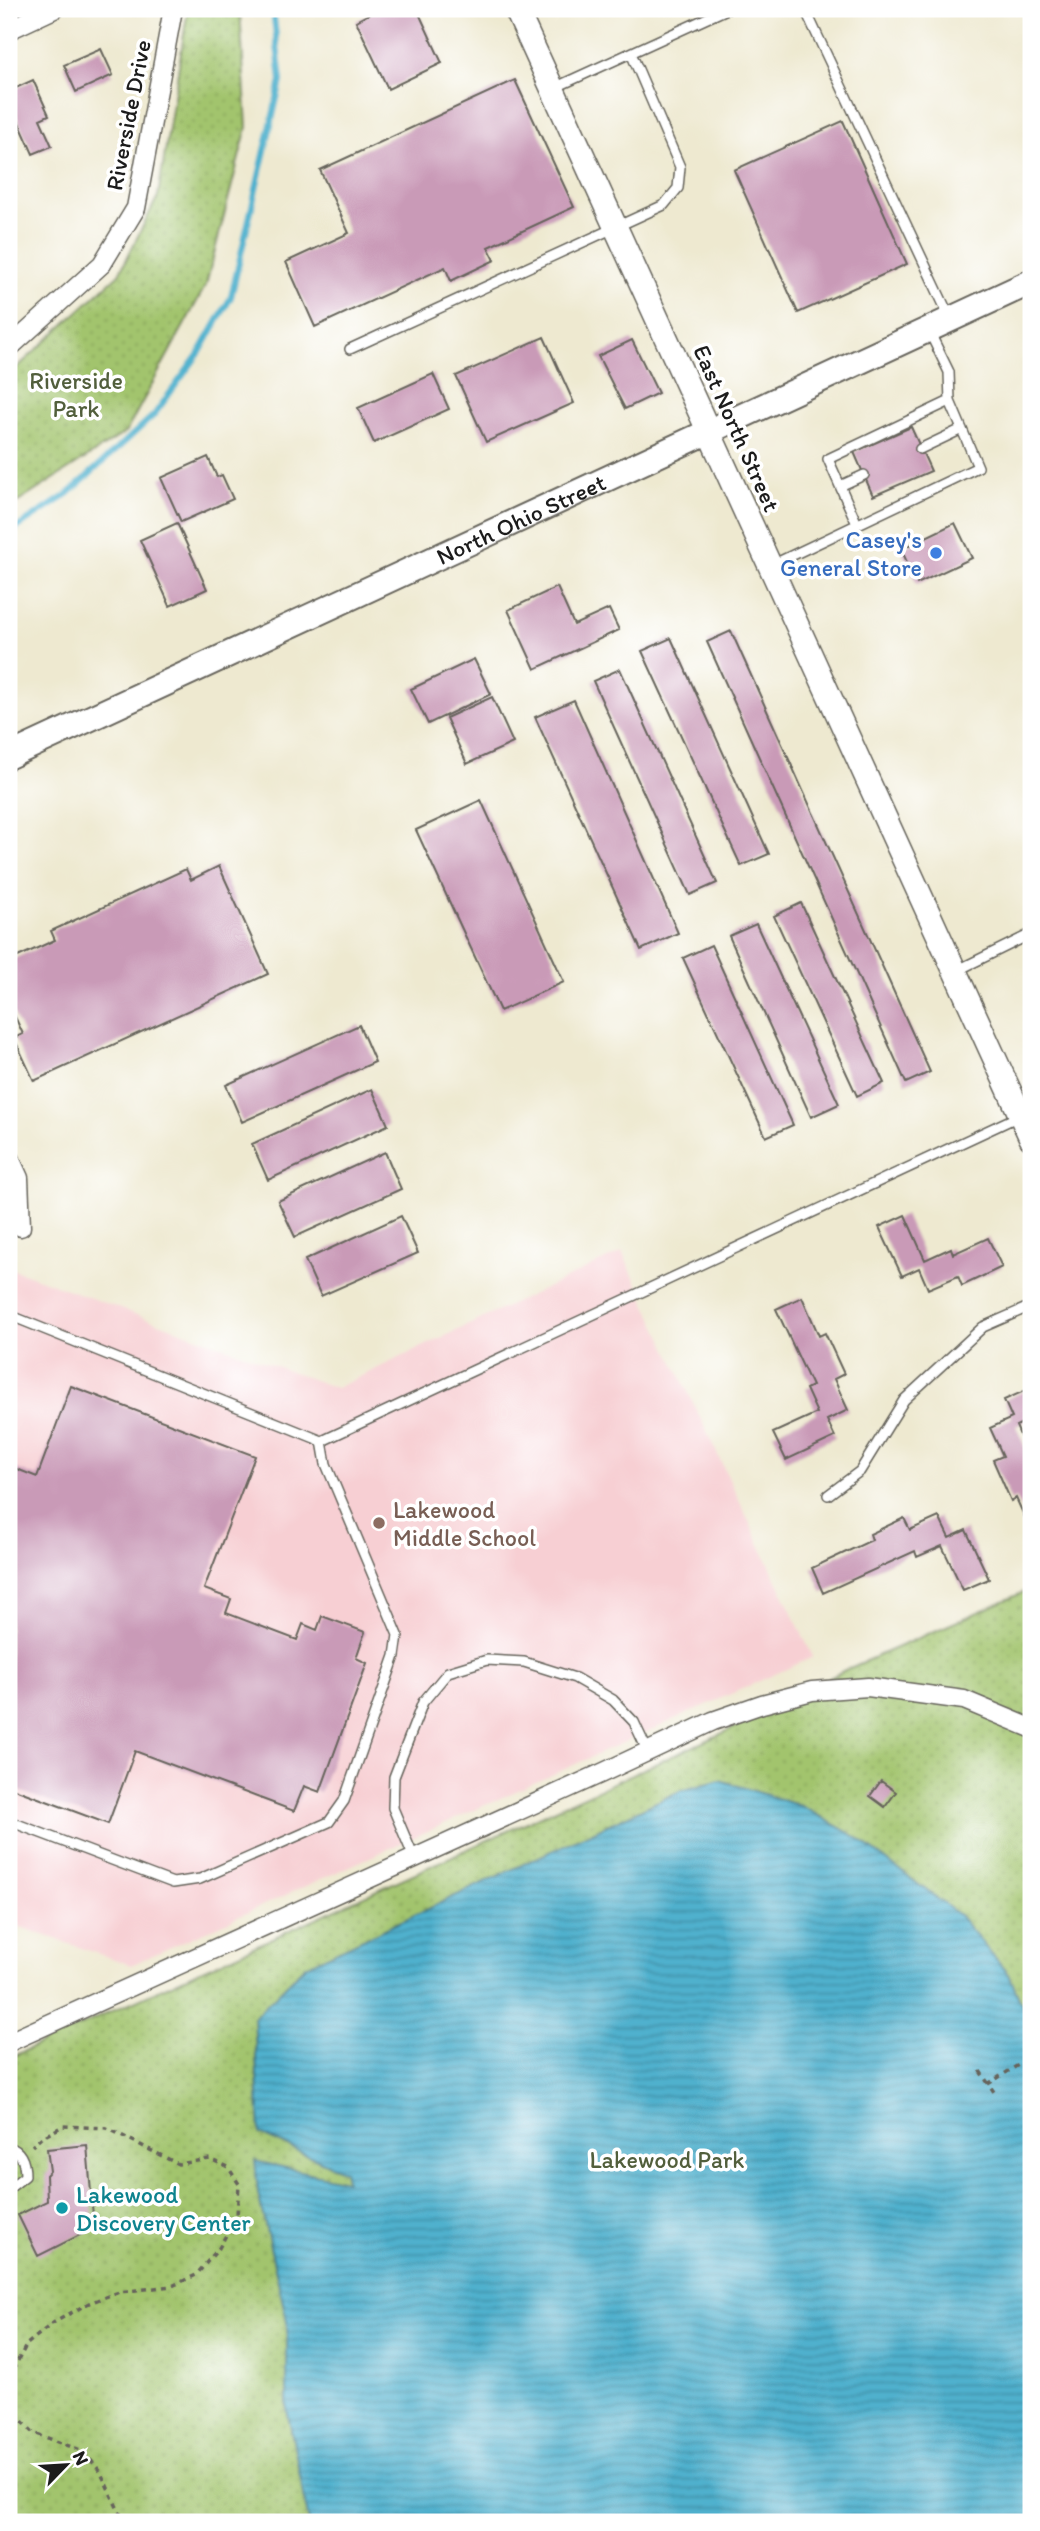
<svg xmlns="http://www.w3.org/2000/svg" width="1040" height="2531" viewBox="0 0 1040 2531" font-family="Itim,sans-serif">
  <defs>
    <pattern id="park-dots" width="8" height="8" patternUnits="userSpaceOnUse" patternTransform="scale(1.75)"><rect width="8" height="8" fill="#a2c46d"/><path d="M2 2h.1M6 6h.1" fill="none" stroke="#8ba85e" stroke-width="1.8" stroke-linecap="round"/></pattern>
    <pattern id="water-rules" width="6" height="5" patternUnits="userSpaceOnUse" patternTransform="scale(1.75)"><rect width="6" height="5" fill="#4fb1ce"/><path d="M0 2.5h6" fill="none" stroke="#418fa6"/></pattern>
  </defs>
  <rect width="100%" height="100%" fill="#fff"/>
  <filter id="ink" filterUnits="userSpaceOnUse"><feTurbulence type="fractalNoise" baseFrequency=".0143" numOctaves="2"/><feDisplacementMap in="SourceGraphic" scale="14" xChannelSelector="R" yChannelSelector="G"/><feConvolveMatrix kernelMatrix="1 2 1 2 8 2 1 2 1" color-interpolation-filters="sRGB"/></filter>
  <filter id="wash" filterUnits="userSpaceOnUse"><feTurbulence type="fractalNoise" baseFrequency=".00686" numOctaves="4" result="noise"/><feDisplacementMap in="SourceGraphic" scale="28" xChannelSelector="R" yChannelSelector="G"/><feGaussianBlur stdDeviation="1.57" result="paint"/><feColorMatrix in="noise" values="0 0 0 0 0 0 0 0 0 0 0 0 0 0 0 0 0 1.4 0 .05"/><feComposite in="paint" operator="in"/></filter>
  <g filter="url(#wash)">
    <rect width="100%" height="100%" fill="#eee9d0"/>
    <path fill="#f7cfd3" d="M622 1252 813 1657 131 1965 9 1923V1268L336 1388Z"/>
    <path fill="url(#park-dots)" stroke="#5f7044" stroke-width="2" d="M188 9H240L247 127 206 285 126 432 9 508V375L119 274 158 196Z
      M1031 1589V2522H9V2058L749 1721 843 1671Z"/>
    <path fill="url(#water-rules)" stroke="#366675" stroke-width="2" d="M720 1780 801 1806 853 1835 959 1915 1009 1974 1031 2026V2518L1026 2522H309L287 2410V2321L258 2194 255 2161 346 2181 344 2171 260 2134 254 2017 305 1966 680 1791Z"/>
    <g fill="none" stroke-linecap="round" stroke-linejoin="round">
      <path stroke="#4fb1ce" stroke-width="6" d="M9 533 68 494 154 415 200 352 231 297 281 81 273 9"/>
    </g>
    <g id="blocks">
      <path fill="#c99ab7" d="M371 9H417L442 63 388 89 356 21 373 12Z
        M101 49 113 75 76 92 64 65Z
        M33 80 49 115 40 119 52 146 33 154 9 100V91Z
        M515 80 574 207 488 247 495 260 451 281 445 267 315 327 286 262 349 233 320 170Z
        M843 121 907 264 798 313 734 170Z
        M544 337 574 403 486 442 456 376Z
        M632 340 658 393 625 409 598 356Z
        M433 374 449 409 374 443 358 408Z
        M911 427 931 471 873 496 854 452Z
        M208 457 217 477 222 475 233 499 181 522 161 478Z
        M177 523 207 589 170 606 140 540Z
        M955 523 972 558 917 584 901 549Z
        M557 587 574 625 609 609 619 630 535 669 508 610Z
        M731 631 930 1072 906 1083 707 642Z
        M671 638 769 854 741 866 642 651Z
        M474 659 491 694 428 724 411 689Z
        M620 669 717 883 690 895 593 681Z
        M492 697 513 743 467 764 446 718Z
        M574 700 678 933 641 950 535 717Z
        M481 800 564 982 500 1011 416 830Z
        M219 866 268 974 34 1081 14 1038 23 1034 9 1004V961L55 940 51 931 186 869 191 880Z
        M801 903 884 1083 857 1096 774 916Z
        M756 924 839 1104 811 1117 729 936Z
        M711 945 793 1125 766 1137 683 958Z
        M359 1025 375 1062 242 1122 226 1085Z
        M372 1089 388 1125 268 1180 252 1144Z
        M385 1152 401 1189 295 1237 278 1201Z
        M905 1215 925 1260 951 1248 953 1254 988 1238 1002 1267 962 1286 958 1276 928 1289 919 1268 902 1276 879 1227Z
        M401 1216 418 1253 321 1296 305 1260Z
        M802 1297 819 1336 825 1333 844 1374 834 1379 848 1410 827 1420 835 1437 786 1460 773 1433 817 1413 806 1389 812 1386 776 1309Z
        M71 1386 255 1456 204 1589 231 1599 226 1613 297 1640 303 1624 317 1630 322 1616 365 1632 356 1658 367 1663 320 1792 304 1786 294 1811 135 1751 108 1824 9 1787V1466L37 1477Z
        M1031 1388V1419L1016 1426 1031 1461V1531L1016 1498 1011 1501 993 1460 1003 1456 990 1428 1012 1418 1004 1400Z
        M939 1517 949 1538 966 1530 989 1579 963 1590 942 1546 917 1557 915 1551 823 1593 812 1568 872 1540 870 1534 904 1518 910 1530Z
        M881 1781 896 1792 885 1807 870 1796Z
        M87 2145 94 2228 38 2256 18 2215 47 2201 46 2175 50 2171 47 2149Z"/>
    </g>
  </g>
  <g filter="url(#ink)">
    <use href="#blocks" fill-opacity="0" stroke="#66645b" stroke-width="2"/>
    <g fill="none" stroke-linecap="round" stroke-linejoin="round">
      <defs>
        <path id="service" d="M805 9 950 318
          M554 88 727 9
          M350 349 664 205 678 188 680 167 631 53
          M920 449 962 429
          M840 486 864 475
          M857 524 828 459 950 401
          M772 565 978 467 950 401 949 372 929 331
          M956 971 1031 934
          M9 1315 322 1441 1019 1116
          M828 1495 860 1471 904 1400 983 1327 1031 1306
          M9 1821 173 1883 200 1879 329 1822 344 1801 395 1656 398 1635 326 1464 322 1441
          M414 1858 393 1808 394 1777 423 1702 448 1672 487 1660 524 1662 575 1678 613 1700 634 1722 648 1752
          M9 2147C22 2151 25 2164 25 2176L12 2186 9 2185"/>
        <path id="minor" d="M9 30 54 9
          M9 348 102 264 136 208 173 9
          M9 1156 19 1178 21 1227
          M9 2042 602 1773 713 1721 762 1704 812 1691 868 1687 964 1700 1031 1728"/>
        <path id="tertiary" d="M516 9 1031 1138"/>
        <g id="secondary">
          <path id="s1" d="M9 756 1031 282"/>
        </g>
      </defs>
      <use href="#service" stroke="#66645b" stroke-width="12"/>
      <use href="#minor" stroke="#66645b" stroke-width="21"/>
      <use href="#tertiary" stroke="#66645b" stroke-width="26"/>
      <use href="#secondary" stroke="#66645b" stroke-width="28"/>
      <path stroke="#66645b" stroke-width="3.5" stroke-dasharray="5 5" stroke-linecap="butt" d="M980 2071 996 2095
        M988 2084 1031 2057
        M9 2389 11 2373 27 2344 53 2323 89 2303 119 2292 172 2286 196 2275 219 2248 237 2215 239 2184 228 2167 210 2159 178 2164 107 2128 63 2126 41 2138 32 2146
        M9 2395 17 2416 34 2433 83 2451 100 2471 124 2522"/>
      <use href="#service" stroke="#fff" stroke-width="9"/>
      <use href="#minor" stroke="#fff" stroke-width="18"/>
      <use href="#tertiary" stroke="#fff" stroke-width="23"/>
      <use href="#secondary" stroke="#fff" stroke-width="24"/>
    </g>
  </g>
  <circle fill="#3f7fe0" stroke="#fff" stroke-width="2.5" cx="936" cy="553" r="7"/>
  <circle fill="#8d6e63" stroke="#fff" stroke-width="2.5" cx="379" cy="1523" r="7"/>
  <circle fill="#0f9aa8" stroke="#fff" stroke-width="2.5" cx="62" cy="2208" r="7"/>
  <g text-anchor="middle" dominant-baseline="central" stroke-width="7" stroke-linejoin="round" paint-order="stroke">
    <g font-size="24" fill="#1c1c1c" stroke="#fff">
      <text transform="translate(128 115) rotate(-79)">Riverside Drive</text>
      <text transform="translate(737 428) rotate(66)">East North Street</text>
      <text stroke="none"><textPath href="#s1" startOffset="564">North Ohio Street</textPath></text>
    </g>
    <g font-size="24" fill="#525f3c" stroke="#fff">
      <text x="76" y="380">Riverside<tspan x="76" dy="28">Park</tspan></text>
      <text x="667" y="2159">Lakewood Park</text>
    </g>
    <g font-size="24" fill="#366cbe" stroke="#fff" text-anchor="end">
      <text x="922" y="539">Casey's<tspan x="922" dy="28">General Store</tspan></text>
    </g>
    <g font-size="24" fill="#785e54" stroke="#fff" text-anchor="start">
      <text x="393" y="1509">Lakewood<tspan x="393" dy="28">Middle School</tspan></text>
    </g>
    <g font-size="24" fill="#0d838f" stroke="#fff" text-anchor="start">
      <text x="76" y="2194">Lakewood<tspan x="76" dy="28">Discovery Center</tspan></text>
    </g>
  </g>
  <rect width="1040" height="2531" fill="none" stroke="#fff" stroke-width="35"/>
  <g transform="translate(66 2465) rotate(65)" stroke="#ffffff" stroke-width="5" paint-order="stroke">
  <path d="M0-5L12 26L0 18L-12 26Z" fill="#1c1c1c"/>
  <text y="-10" font-size="19" font-weight="bold" text-anchor="middle" fill="#1c1c1c">N</text>
  </g>
</svg>
